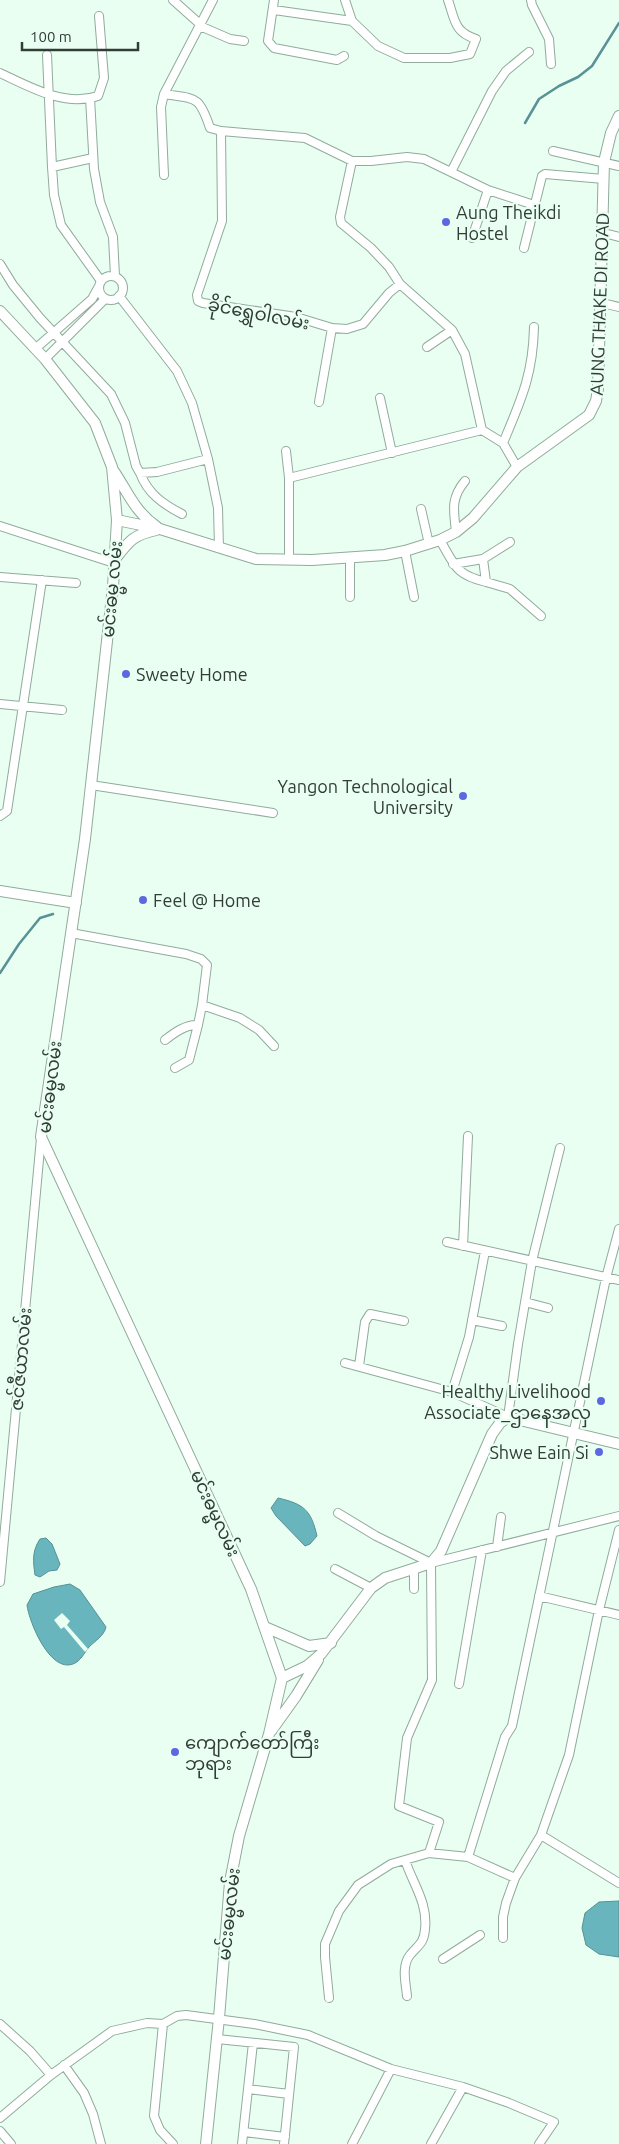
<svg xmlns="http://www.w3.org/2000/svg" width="619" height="2144" viewBox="0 0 619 2144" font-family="Ubuntu,'Noto Sans Myanmar',sans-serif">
  <rect width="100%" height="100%" fill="#e8fff1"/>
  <path fill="#68b5be" stroke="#589196" d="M278 1498C304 1504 311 1510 317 1536L310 1544 305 1546 276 1516 271 1508Z
    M46 1538 52 1544 60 1564 57 1570 49 1571 40 1577 35 1575C33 1561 32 1551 40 1539Z
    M70 1584 80 1590 106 1627C104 1636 95 1641 89 1647 84 1653 81 1661 73 1664 50 1673 29 1622 27 1605L33 1594 54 1587Z
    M619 1901V1957L599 1954 586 1945 582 1928 585 1913 599 1902Z"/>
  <path fill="#e8fff1" d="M62 1613 70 1621 67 1625 88 1649 85 1652 64 1627 61 1629 54 1620Z"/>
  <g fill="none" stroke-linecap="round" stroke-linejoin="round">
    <path stroke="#589196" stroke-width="2.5" d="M525 123 539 99 559 86 578 77 592 66 619 23
      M0 973 19 944 40 918 53 914"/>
    <defs>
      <path id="street" d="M173 0 201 25
        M274 0 268 41 274 48 337 60 344 56
        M345 0 352 21 378 46 404 58H450L470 54 476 39C454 32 455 20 448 0
        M531 0 532 5 549 39 551 64
        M274 10 352 21
        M200 26 230 39 244 41
        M47 55 52 167 54 195 61 225 101 281
        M0 73C30 87 64 107 98 96L104 78 99 16
        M164 94C196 99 199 95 210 128L221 131 305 138 352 161H371L407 157 424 159 488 190 534 205
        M90 98 94 169 100 202 113 237 115 276
        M221 131 222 221 197 295 198 301 203 303 296 317 332 328 347 329 363 324 389 293 400 284
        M553 151 619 166
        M352 161 340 217 341 223 371 248 389 267 400 284 452 330 465 354 482 430 503 443 517 467
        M52 167 93 158
        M451 172 492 91 506 71 529 52
        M164 175 161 107 164 94 213 0
        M604 233 619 237
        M472 238 488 190
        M524 248 542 176 545 174 604 179
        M0 264 13 285 40 318 111 394 125 423 136 466 140 473 157 472 208 459
        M99 288a12 12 0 1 1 24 0a12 12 0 1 1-24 0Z
        M119 296 177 371 192 403 208 459 218 508 219 548
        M602 303 619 307
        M427 347 452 330
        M35 349 92 299 98 288
        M45 359 105 299
        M380 398 392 453
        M319 402 332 328
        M503 443C521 400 533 375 534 327
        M286 451 289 478V560
        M140 473C148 494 163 504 182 514
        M289 478 482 430
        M421 509 429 544
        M0 526 114 563
        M456 532C454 511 450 499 465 481
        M440 540C455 566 456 575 486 582
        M405 551 414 597
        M350 557V597
        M483 559 486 582 510 589 541 616
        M453 564 483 559 510 542
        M0 577 76 583
        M0 704 62 710
        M91 785 273 813
        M0 816 7 811 42 580
        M71 933 186 954 201 959 207 965 202 1005 240 1018 259 1030 274 1046
        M165 1040C174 1033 186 1024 198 1025L202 1005
        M175 1068 189 1060 198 1025
        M447 1242 619 1280
        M463 1246 468 1136
        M525 1302 548 1308
        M472 1320 502 1326
        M345 1363 452 1392 508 1417 518 1344 532 1261 560 1148
        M359 1366 365 1322 370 1314 404 1321
        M452 1392 469 1337 485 1251
        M338 1513 376 1536 431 1563
        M497 1547 501 1517
        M431 1563 619 1516
        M335 1569 371 1588
        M414 1570V1589
        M0 1582 41 1138
        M539 1596 619 1615
        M459 1684 482 1550
        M541 1835 619 1883
        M429 1853 439 1822 399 1806 407 1738 432 1680 431 1563
        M468 1857 505 1737 512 1726 606 1278 619 1229
        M405 1860C413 1884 428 1903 425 1929 424 1944 418 1945 410 1955 401 1966 406 1984 407 1996
        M503 1938V1917L506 1903 515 1878 541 1835 569 1755 599 1610 619 1530
        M443 1959 480 1935
        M329 1998 325 1957V1944L339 1911 358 1885 391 1864 429 1853 468 1857 515 1878
        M0 2024 30 2051 51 2075
        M217 2039 294 2047 284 2144
        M64 2065 84 2093 93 2114 101 2144
        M248 2089 289 2094
        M0 2118 51 2075 112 2031 147 2023 163 2024
        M0 2131 11 2144
        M244 2132 285 2137
        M173 2144 160 2130 154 2116 163 2024 177 2016 186 2015 254 2024 308 2035 391 2069 463 2087 509 2103 554 2122 539 2144
        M242 2144 253 2043
        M352 2144 391 2069
        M431 2144 463 2087"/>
      <path id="secondary" d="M0 311 45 359 95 423 112 467 117 520 113 587 85 839 41 1137 251 1589 282 1678 269 1734 239 1836 230 1882 219 2018 206 2144
        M113 470C128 492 134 511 157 527
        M117 520 160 529 256 559 312 560 385 555 405 551 440 540 456 532 473 518 517 467 589 415 596 401 598 389 604 162 611 133 619 116
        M115 559C129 541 133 535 156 530
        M0 891 76 903
        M265 1627 309 1646 331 1643
        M282 1678 307 1666 321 1654 371 1588 385 1578 431 1563 441 1551 492 1434 500 1423 508 1417 619 1444
        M271 1731 296 1696 318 1660"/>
    </defs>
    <use href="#street" stroke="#91ab9c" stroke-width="10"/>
    <use href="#secondary" stroke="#91ab9c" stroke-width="12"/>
    <use href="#street" stroke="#fff" stroke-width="8"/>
    <use href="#secondary" stroke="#fff" stroke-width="10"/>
  </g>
  <g fill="#5d68e0" stroke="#e8fff1" stroke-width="2">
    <circle cx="446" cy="222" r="5"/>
    <circle cx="126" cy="674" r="5"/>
    <circle cx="463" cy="796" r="5"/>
    <circle cx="143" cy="900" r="5"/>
    <circle cx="601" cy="1401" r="5"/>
    <circle cx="599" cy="1452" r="5"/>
    <circle cx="175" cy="1752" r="5"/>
  </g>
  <g text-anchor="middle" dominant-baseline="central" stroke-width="4.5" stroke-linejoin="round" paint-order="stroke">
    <g font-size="18" fill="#323d37" stroke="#e8fff1" text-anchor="start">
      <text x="456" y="212">Aung Theikdi<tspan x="456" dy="21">Hostel</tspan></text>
      <text x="136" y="674">Sweety Home</text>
      <text x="453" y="786" text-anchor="end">Yangon Technological<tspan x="453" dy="21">University</tspan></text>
      <text x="153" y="900">Feel @ Home</text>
      <text x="591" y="1391" text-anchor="end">Healthy Livelihood<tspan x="591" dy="21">Associate_ဌာနေအလှ</tspan></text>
      <text x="589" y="1452" text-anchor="end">Shwe Eain Si</text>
      <text x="185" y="1742">ကျောက်တော်ကြီး<tspan x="185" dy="21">ဘုရား</tspan></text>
    </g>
    <g font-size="18" fill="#323d37" stroke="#e8fff1">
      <text transform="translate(599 304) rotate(-88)">AUNG THAKE DI ROAD</text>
      <text transform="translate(259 313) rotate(11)">ခိုင်ရွှေဝါလမ်း</text>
      <text transform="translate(111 589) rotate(-85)">မင်းဓမ္မ လမ်း</text>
      <text transform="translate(49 1087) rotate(-83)">မင်းဓမ္မလမ်း</text>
      <text transform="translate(20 1359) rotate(-85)">ဇင်ဇီယာလမ်း</text>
      <text transform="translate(216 1513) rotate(65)">မင်းဓမ္မလမ်း</text>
      <text transform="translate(228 1914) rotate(-84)">မင်းဓမ္မလမ်း</text>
    </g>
  </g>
  <path d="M22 42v8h116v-8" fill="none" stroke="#323d37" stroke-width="2.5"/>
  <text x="30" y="42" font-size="15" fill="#323d37" stroke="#e8fff1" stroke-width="4" paint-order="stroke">100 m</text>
</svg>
